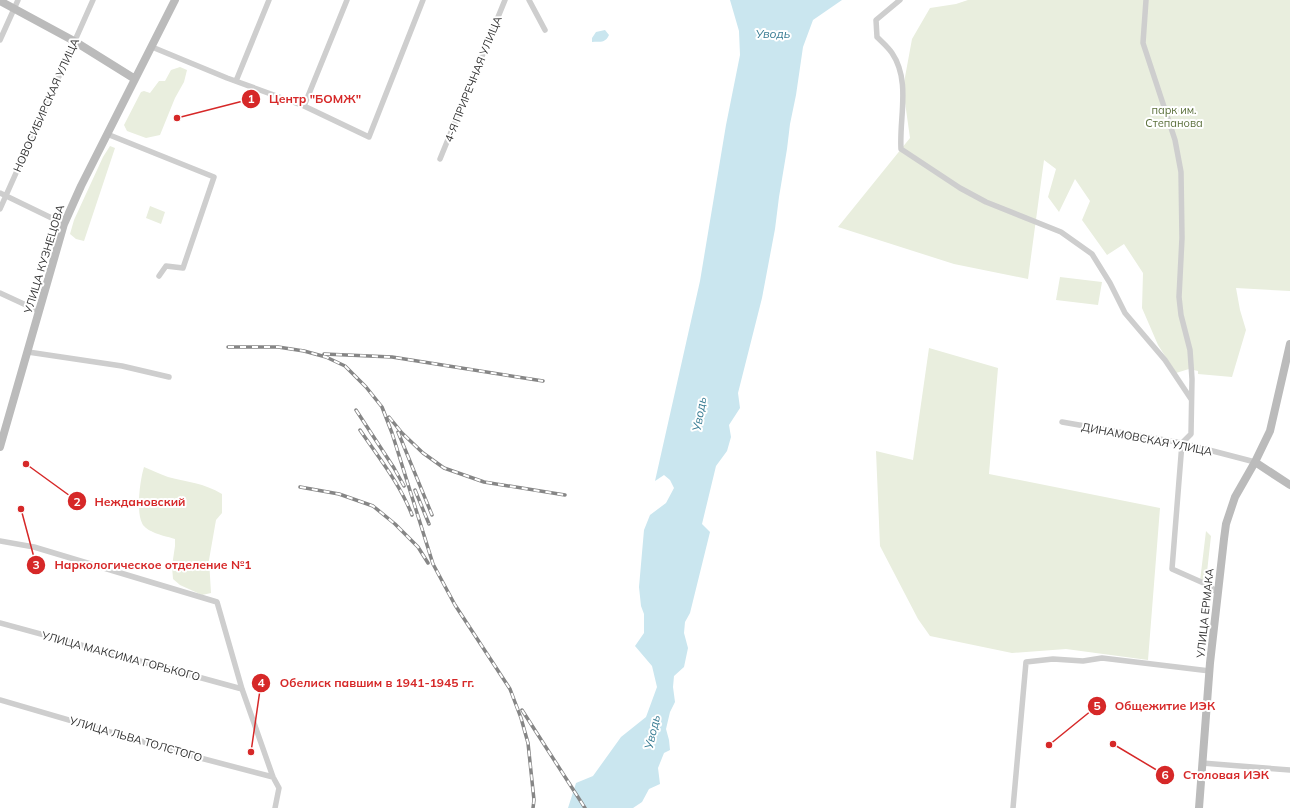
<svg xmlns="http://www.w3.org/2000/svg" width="1290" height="808" viewBox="0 0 1290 808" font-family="Mulish,sans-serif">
  <rect width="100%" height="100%" fill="#fff"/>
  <path fill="#e9eede" d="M968 0H1290V291L1236 288 1240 310 1246 330 1232 377 1198 374V371L1189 369 1176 373 1158 345 1142 308 1143 273 1124 244 1107 255 1082 220 1090 201 1075 179 1059 212 1048 197 1056 169 1044 160 1028 279 954 264 838 227 910 138 903 88 912 39 930 8 956 4Z
    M180 67 187 70 184 82 175 98 160 135 146 138 127 131 124 125 141 92 144 91 150 93 159 81H165L171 70Z
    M110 146 115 148 84 241 76 239 70 234 74 220 103 157Z
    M150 206 165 212 161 224 146 218Z
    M1060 277 1102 282 1098 305 1056 300Z
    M929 348 998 368 989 474 1160 508 1148 660 1066 649 1012 653 930 636 918 619 880 546 876 451 913 460Z
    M144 467C152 470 159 474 168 477 187 482 204 483 222 494V513L216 520 209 560 211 593 202 595 180 585 173 579 172 566 175 546V539C169 537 155 534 151 531 148 530 143 526 142 523 136 511 140 480 144 467Z
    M1206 531 1211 536 1206 581H1200Z"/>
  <path fill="#cae6ef" d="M730 0H842L813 20 803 47 796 95 790 124 787 149 779 197 775 229 762 298 738 393 740 408 729 425 731 437 727 451 716 466 702 524 710 532 690 613 685 622 684 633 688 648 684 667 674 676 673 687 675 702 670 712 666 729 669 740 670 750 664 753 658 768 660 784 649 789 642 802 633 808H568L576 783 593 776 621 737 646 717 657 687 652 666 635 646 644 633V614L641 606 639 587 644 530 650 515 666 503 674 488 670 480 664 475 655 481 700 281 726 125 740 55 739 31Z
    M605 30 609 35C605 44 599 41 592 42V38L596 32Z"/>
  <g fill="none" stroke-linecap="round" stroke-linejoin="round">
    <path stroke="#cecece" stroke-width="5.5" d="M529 0 545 30
      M900 0 876 20 877 37C882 42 888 47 892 53 911 81 899 118 901 149L960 188 986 202 1061 232 1092 254 1110 283 1125 313 1165 360 1191 399
      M1146 0 1143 43 1175 140 1181 172 1182 238 1179 297 1181 315 1190 350 1192 379 1191 434 1182 443 1172 569 1208 585 1218 593
      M0 40 18 0
      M152 47 227 78 304 106 369 137 423 0
      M236 81 269 0
      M304 106 347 0
      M107 134 214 177 183 268 166 266 159 276
      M440 159 505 0
      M0 193 64 224
      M0 209 93 0
      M0 293 39 311
      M28 352 122 366 169 377
      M1062 422 1182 443 1255 462
      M0 541 34 547 217 602 242 689 273 777 279 788 275 808
      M0 623 242 689
      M0 700 185 754 273 777
      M1202 763 1290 770
      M1013 808 1026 662 1053 659 1083 661 1102 658 1210 671"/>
    <path stroke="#bbb" stroke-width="8" d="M0 1 74 41 135 79
      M0 447 64 224 81 186 175 0
      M1255 462 1290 485
      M1199 808 1210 663 1224 539 1226 524 1235 497 1255 462 1270 431 1290 344"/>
    <defs>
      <path id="rail" d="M228 347H278L304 351 326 357 345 366 366 387 382 407 392 433 433 564 455 605 510 689 521 718 528 743 534 800 533 808
        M324 354 392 357 543 381
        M356 410 394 468 404 486
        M389 417 402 433 423 453 444 468 484 482 565 495
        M360 430C379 458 400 484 412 515
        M398 432 432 515
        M300 487 339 494 373 506 395 524 418 547 428 563
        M415 490 429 524
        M522 710 585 808"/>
    </defs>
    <use href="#rail" stroke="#868686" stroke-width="3.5"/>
    <use href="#rail" stroke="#fff" stroke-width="2" stroke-dasharray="6" stroke-linecap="butt"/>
  </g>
  <g text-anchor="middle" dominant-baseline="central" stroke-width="4" stroke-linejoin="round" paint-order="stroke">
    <g font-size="11" fill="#313131" stroke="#fff">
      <text transform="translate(473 79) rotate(-68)">4-Я ПРИРЕЧНАЯ УЛИЦА</text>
      <text transform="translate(46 105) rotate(-66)">НОВОСИБИРСКАЯ УЛИЦА</text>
      <text transform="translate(44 259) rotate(-73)">УЛИЦА КУЗНЕЦОВА</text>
      <text transform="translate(1147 439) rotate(11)">ДИНАМОВСКАЯ УЛИЦА</text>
      <text transform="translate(1205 613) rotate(-84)">УЛИЦА ЕРМАКА</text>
      <text transform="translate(121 656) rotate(15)">УЛИЦА МАКСИМА ГОРЬКОГО</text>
      <text transform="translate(136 739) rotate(16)">УЛИЦА ЛЬВА ТОЛСТОГО</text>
    </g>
    <g font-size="11" fill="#5b703b" stroke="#fff">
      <text x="1174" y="110">парк им.<tspan x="1174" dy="13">Степанова</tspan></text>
    </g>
    <g font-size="12" font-style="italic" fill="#377b92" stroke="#fff">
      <text x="773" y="33">Уводь</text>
      <text transform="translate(699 414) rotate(-80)">Уводь</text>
      <text transform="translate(652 732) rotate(-77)">Уводь</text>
    </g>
  </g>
  <path fill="none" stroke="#d62828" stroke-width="1.5" d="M177 118L251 99M26 464L77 501M21 509L36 565M251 752L261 683M1049 745L1097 706M1113 744L1165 775"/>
  <g fill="#d62828" stroke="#fff" stroke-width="1.5">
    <circle cx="177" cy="118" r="4"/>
    <circle cx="26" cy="464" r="4"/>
    <circle cx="21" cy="509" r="4"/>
    <circle cx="251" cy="752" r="4"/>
    <circle cx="1049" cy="745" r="4"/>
    <circle cx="1113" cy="744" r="4"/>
    <circle cx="251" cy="99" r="10"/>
    <circle cx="77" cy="501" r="10"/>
    <circle cx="36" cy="565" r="10"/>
    <circle cx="261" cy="683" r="10"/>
    <circle cx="1097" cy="706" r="10"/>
    <circle cx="1165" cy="775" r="10"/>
  </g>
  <g font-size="12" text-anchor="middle" font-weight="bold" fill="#fff">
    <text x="251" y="103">1</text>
    <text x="77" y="506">2</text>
    <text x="36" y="569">3</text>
    <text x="261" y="687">4</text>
    <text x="1097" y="710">5</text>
    <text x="1165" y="779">6</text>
  </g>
  <g font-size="12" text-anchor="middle" font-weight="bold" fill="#d62828" stroke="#fff" stroke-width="4" stroke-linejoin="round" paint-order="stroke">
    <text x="315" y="103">Центр "БОМЖ"</text>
    <text x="140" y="506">Неждановский</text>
    <text x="153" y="569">Наркологическое отделение №1</text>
    <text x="377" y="687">Обелиск павшим в 1941-1945 гг.</text>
    <text x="1165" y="710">Общежитие ИЭК</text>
    <text x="1226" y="779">Столовая ИЭК</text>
  </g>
</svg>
